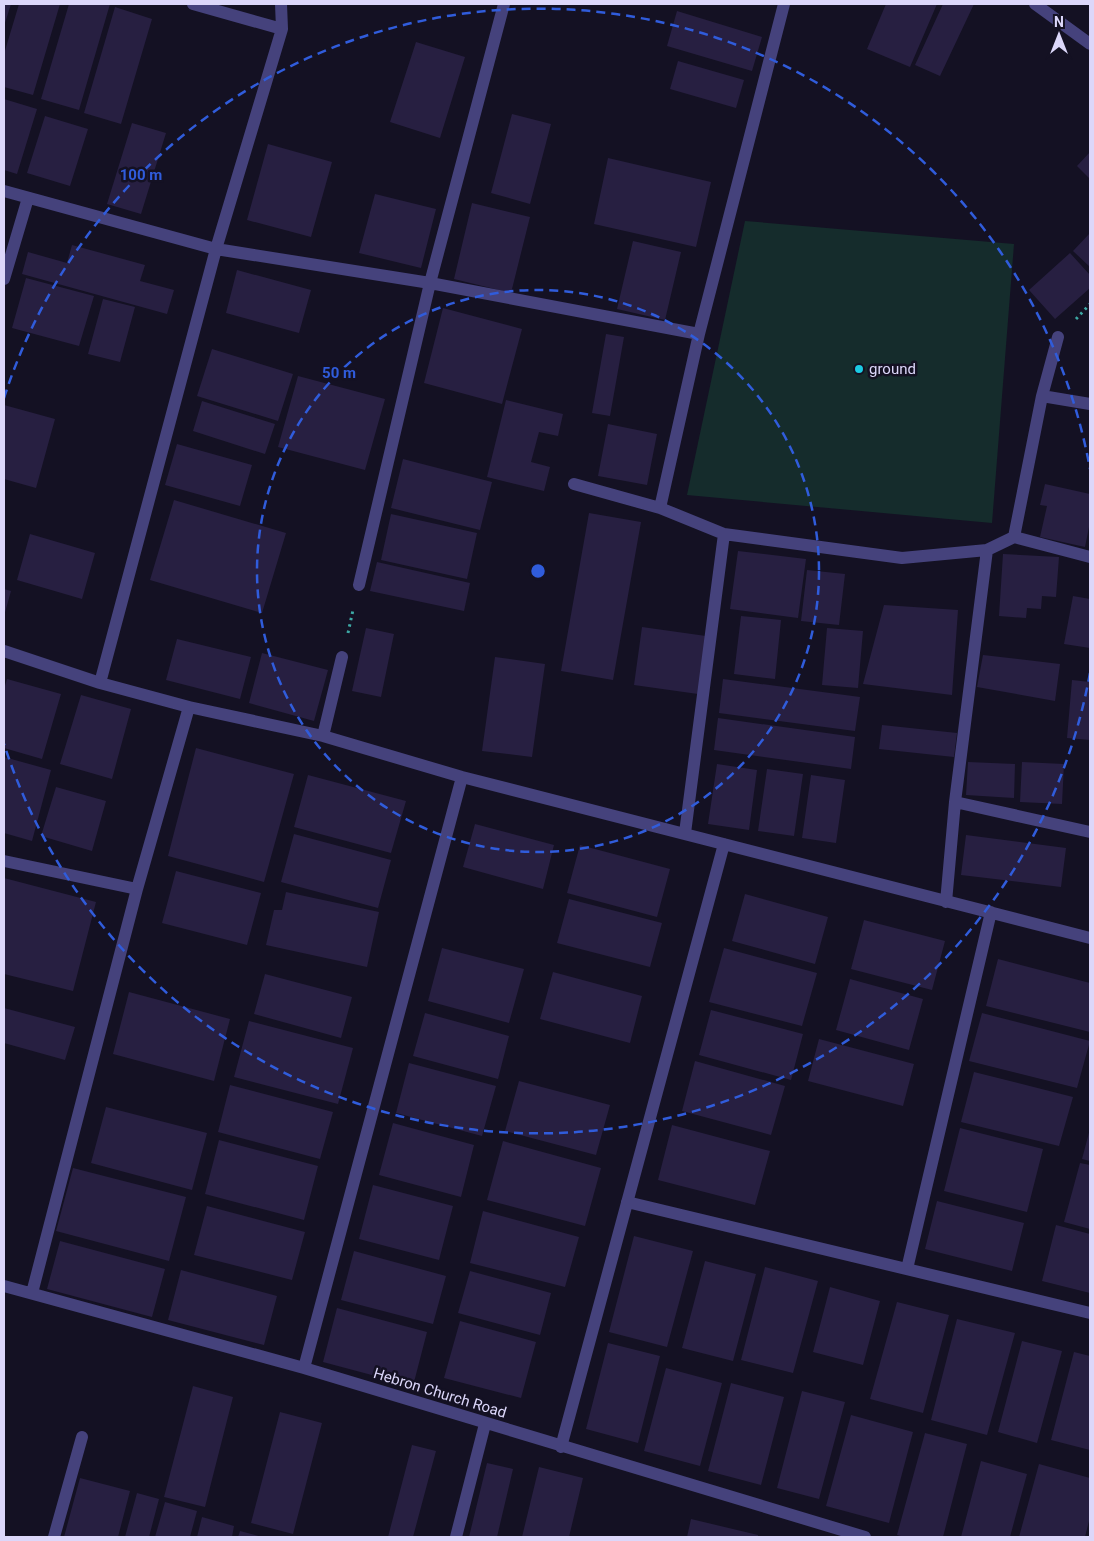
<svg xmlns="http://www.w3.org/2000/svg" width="1094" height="1541" viewBox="0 0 1094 1541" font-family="Roboto,sans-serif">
  <rect width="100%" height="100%" fill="#141123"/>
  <path fill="#152c2c" d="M745 221 1014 244 992 523 687 495Z"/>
  <path fill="#271f41" d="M4 4H11L4 26Z
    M19 4H60L33 95 4 87V54Z
    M69 4H110L79 110 41 99Z
    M886 4H937L910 67 867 49Z
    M943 4H974L940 76 915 65Z
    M115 7 152 19 121 124 84 113Z
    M677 11 762 37 752 71 667 46Z
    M416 42 465 57 440 138 390 122Z
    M678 61 744 80 736 108 670 89Z
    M4 99 37 109 17 174 4 170Z
    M512 114 551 124 530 204 491 193Z
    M45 116 88 129 70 186 27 173Z
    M132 123 166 133 141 214 107 204Z
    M268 144 332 162 311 237 247 220Z
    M1090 152V179L1077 166Z
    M608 158 711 182 696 247 594 224Z
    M375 194 436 209 421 268 359 253Z
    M472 203 530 217 511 293 454 279Z
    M1090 233V267L1073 251Z
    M633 241 681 252 665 320 617 309Z
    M72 245 145 265 140 281 174 290 167 314 22 274 28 252 67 263Z
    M1070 253 1090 275V288L1055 319 1029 290Z
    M237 270 311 290 299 333 226 313Z
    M26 278 94 296 79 346 12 328Z
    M103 299 135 307 120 362 88 354Z
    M443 308 522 329 502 404 424 383Z
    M606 334 624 337 610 416 592 413Z
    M212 349 293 374 278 421 197 396Z
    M298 376 385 399 365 470 278 447Z
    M506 400 563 414 558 436 539 432 531 462 550 467 544 491 487 477Z
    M202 401 275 424 265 454 193 431Z
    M4 405 55 419 36 488 4 479Z
    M608 424 657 434 647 485 598 476Z
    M177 444 252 465 240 506 165 485Z
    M403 459 492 482 480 530 391 508Z
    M1045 484 1090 494V522L1085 547 1040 537 1047 506 1040 505Z
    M174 500 286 533 262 613 150 580Z
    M589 513 641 522 613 680 561 671Z
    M391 514 477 533 467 579 381 560Z
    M30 534 95 553 82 599 17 580Z
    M738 551 806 559 798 618 730 609Z
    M1003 554 1059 557 1056 597 1042 596 1041 609 1027 608 1026 618 999 616Z
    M377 562 470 583 464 611 370 591Z
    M807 570 845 574 839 625 801 621Z
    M4 589 11 591 4 616Z
    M1073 596 1090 599V648L1064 644Z
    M884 605 958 610 952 695 863 684Z
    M741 616 781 620 775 679 734 674Z
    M642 627 706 636 698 694 634 685Z
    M366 628 394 634 381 697 352 691Z
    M827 628 863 631 858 688 822 685Z
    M177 639 251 657 240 699 166 680Z
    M262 653 328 670 314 721 249 703Z
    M983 655 1060 664 1055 701 977 687Z
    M495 657 545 664 532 757 482 751Z
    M7 679 61 694 42 759 4 748V689Z
    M723 679 860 697 855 731 719 713Z
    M1072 680 1090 682V740L1067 738Z
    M81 695 131 709 112 779 60 764Z
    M718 718 855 737 851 769 714 750Z
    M882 725 957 733 954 757 879 749Z
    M196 748 294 774 264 882 168 856Z
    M4 757 51 770 32 841 4 833Z
    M968 762 1015 764 1014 798 966 795Z
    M1022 762 1064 764 1062 804 1020 802Z
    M717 764 757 770 749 830 708 824Z
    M767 769 803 774 794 836 758 831Z
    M308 775 406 801 391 853 294 827Z
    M811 775 845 780 836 843 802 838Z
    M56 787 106 801 92 851 41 836Z
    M475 824 554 845 543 889 463 867Z
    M294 834 391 860 378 908 281 882Z
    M966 835 1066 848 1061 887 961 875Z
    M580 845 670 869 657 917 567 893Z
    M176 871 261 893 247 945 162 923Z
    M4 878 96 902 73 991 4 974Z
    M286 892 379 912 367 967 266 945 274 910H282Z
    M745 894 828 917 815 964 732 941Z
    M569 899 662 923 650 967 557 943Z
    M864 920 945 941 932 990 851 969Z
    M442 948 524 969 509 1023 428 1001Z
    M724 948 817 973 802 1026 709 1002Z
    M998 959 1090 983V1032L986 1006Z
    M553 972 642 996 630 1043 540 1019Z
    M265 974 352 997 341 1038 254 1014Z
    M850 979 923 999 909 1050 836 1030Z
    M129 992 230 1019 214 1081 113 1054Z
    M4 1008 75 1027 65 1060 4 1043Z
    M711 1010 803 1034 791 1080 699 1055Z
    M425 1013 509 1036 498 1079 413 1056Z
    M982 1013 1090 1041 1077 1088 969 1061Z
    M249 1021 353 1048 338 1104 234 1077Z
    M819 1039 914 1064 903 1106 808 1081Z
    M695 1061 785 1086 771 1135 682 1111Z
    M409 1063 496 1086 482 1136 396 1113Z
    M974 1072 1073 1097 1059 1146 961 1122Z
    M519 1081 610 1105 596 1155 505 1131Z
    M230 1085 333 1112 320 1159 218 1132Z
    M106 1107 207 1133 192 1190 91 1163Z
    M393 1123 474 1145 461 1197 379 1175Z
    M672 1125 770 1151 755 1205 658 1180Z
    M960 1128 1043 1149 1027 1212 944 1191Z
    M1090 1129V1161L1082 1159Z
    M219 1140 318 1166 304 1220 205 1194Z
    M503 1141 601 1168 585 1226 487 1200Z
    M1080 1163 1090 1165V1229L1064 1222Z
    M73 1168 186 1197 169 1261 56 1231Z
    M373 1185 453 1206 439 1260 359 1239Z
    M937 1201 1024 1223 1012 1271 925 1249Z
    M207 1206 305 1232 292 1280 194 1255Z
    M483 1211 579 1237 565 1287 470 1263Z
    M1056 1225 1090 1234V1293L1042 1281Z
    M634 1236 693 1251 667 1347 609 1332Z
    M60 1241 165 1269 152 1317 47 1289Z
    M354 1251 446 1276 433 1324 341 1300Z
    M705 1261 756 1274 733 1361 682 1348Z
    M765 1267 818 1281 793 1373 741 1360Z
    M181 1270 277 1296 264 1345 168 1320Z
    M470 1271 551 1293 540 1335 458 1313Z
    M830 1287 880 1301 863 1365 813 1352Z
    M897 1302 949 1315 923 1413 870 1399Z
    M337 1308 427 1332 413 1386 323 1362Z
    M957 1319 1015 1333 987 1435 931 1420Z
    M460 1321 536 1342 521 1398 444 1378Z
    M1022 1341 1062 1351 1037 1443 998 1432Z
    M608 1343 660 1356 638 1443 586 1429Z
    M1074 1352 1090 1356V1450L1051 1440Z
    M666 1368 722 1383 700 1466 644 1451Z
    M731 1383 784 1397 761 1485 708 1471Z
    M193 1386 233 1397 205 1507 164 1497Z
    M802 1391 845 1402 819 1499 777 1488Z
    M280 1412 322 1423 293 1534 251 1523Z
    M851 1415 913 1432 889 1523 826 1506Z
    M925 1433 967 1444 943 1537H904L897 1535Z
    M412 1445 436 1451 413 1537H388Z
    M981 1461 1027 1474 1010 1537H961Z
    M487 1463 513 1469 497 1537H469Z
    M1039 1464 1090 1478V1517L1085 1537H1019Z
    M539 1467 583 1478 569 1537H522Z
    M80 1478 130 1491 118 1537H64Z
    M137 1493 159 1499 149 1537H125Z
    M165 1502 197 1511 190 1537H155Z
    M202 1517 234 1526 232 1537H197Z
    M691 1519 758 1535V1537H687Z
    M240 1531 262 1537H238Z"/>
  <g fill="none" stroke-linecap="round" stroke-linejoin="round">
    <path stroke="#3da8a4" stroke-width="3" stroke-dasharray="2.5 4" stroke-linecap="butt" d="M1076 319 1090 304
      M348 633 353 610"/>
    <path stroke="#45427c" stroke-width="12" d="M193 4 282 29
      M1035 4 1090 44
      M4 191 216 249 430 283 699 334
      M4 279 28 198
      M1042 396 1090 404
      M574 484 660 508
      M724 534 902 558 987 550 1014 537 1042 396 1058 337
      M1014 537 1090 557
      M359 585 430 283 504 4
      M4 651 100 683 189 707 323 736 462 777 1090 938
      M100 683 216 249 282 29 281 4
      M323 736 342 657
      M955 802 1090 832
      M685 833 724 534 660 508 699 334 784 4
      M4 861 137 889
      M946 902 955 802 987 550
      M627 1202 1090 1313
      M907 1269 991 912
      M4 1286 304 1368 865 1537
      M32 1293 137 889 189 707
      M304 1368 462 777
      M561 1447 724 844
      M54 1537 82 1437
      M456 1537 485 1424"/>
  </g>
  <g fill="none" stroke="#305cdb" stroke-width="2.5" stroke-dasharray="9 6">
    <circle cx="538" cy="571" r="281"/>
    <path d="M1090 673A561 561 0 0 1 4 744M4 398A561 561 0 0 1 1090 469"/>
  </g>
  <circle fill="#1bcae2" stroke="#141123" stroke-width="2" cx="859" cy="369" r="5"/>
  <g text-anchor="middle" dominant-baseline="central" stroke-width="5" stroke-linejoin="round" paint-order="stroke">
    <g font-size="15" fill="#dcd7fa" stroke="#141123" text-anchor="start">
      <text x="869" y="369">ground</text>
    </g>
    <g font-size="15" fill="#dcd7fa" stroke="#141123">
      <text transform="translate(440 1393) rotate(17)">Hebron Church Road</text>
    </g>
  </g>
  <circle cx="538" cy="571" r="8" fill="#305cdb" stroke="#141123" stroke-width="2.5"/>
  <g font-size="15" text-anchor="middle" font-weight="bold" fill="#305cdb" stroke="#141123" stroke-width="5" stroke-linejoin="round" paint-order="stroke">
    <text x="141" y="180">100 m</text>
    <text x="339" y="378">50 m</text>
  </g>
  <rect width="1094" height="1541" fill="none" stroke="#dcd7fa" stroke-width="10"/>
  <g transform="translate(1059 35)" stroke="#141123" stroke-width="4" paint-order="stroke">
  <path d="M0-4L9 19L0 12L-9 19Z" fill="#dcd7fa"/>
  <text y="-8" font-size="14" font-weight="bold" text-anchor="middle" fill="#dcd7fa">N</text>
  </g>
</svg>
